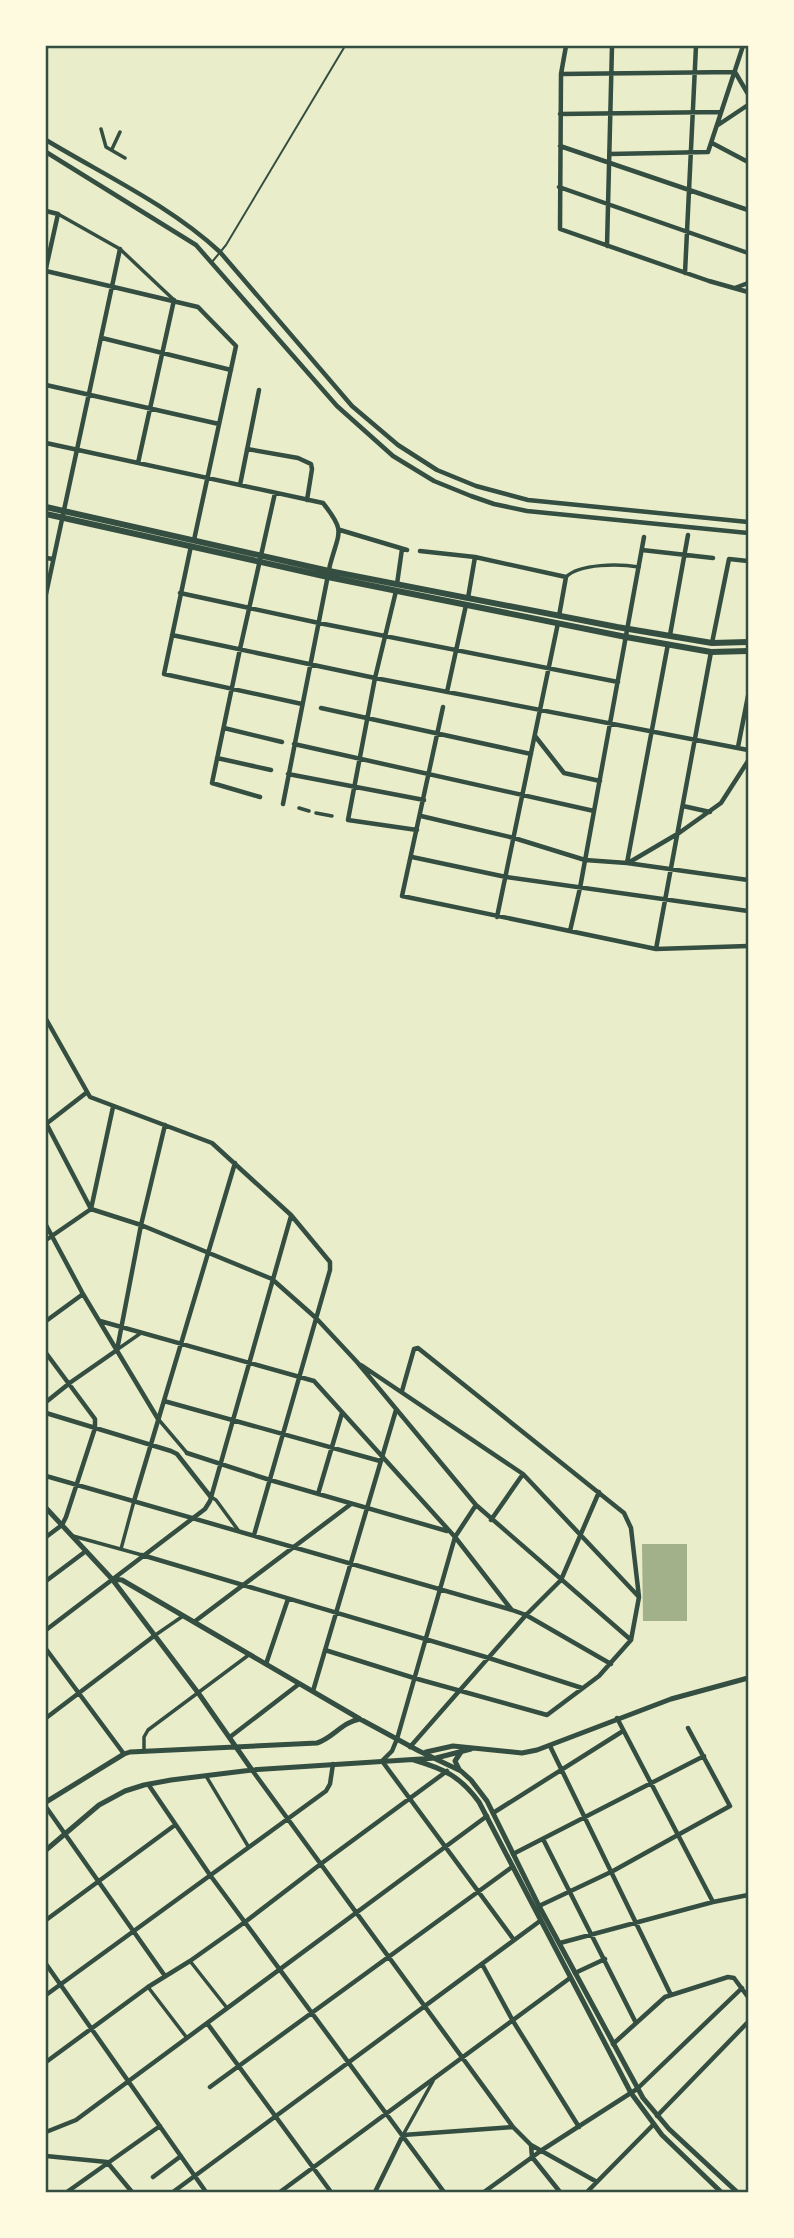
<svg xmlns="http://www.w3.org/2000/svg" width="794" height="2238" viewBox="0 0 794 2238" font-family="'Noto Sans',sans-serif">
  <rect width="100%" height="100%" fill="#e9edc9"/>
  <path fill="#a3b18a" d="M642 1544H687V1621H643Z"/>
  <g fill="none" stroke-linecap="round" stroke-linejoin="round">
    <path stroke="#344e41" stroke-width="2" d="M212 262 226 245 345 46"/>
    <path stroke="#344e41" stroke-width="3.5" d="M101 129 106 147 125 158
      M112 149 120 132
      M58 214 120 249 174 300
      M566 577C580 563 620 564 639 567
      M299 808 309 811
      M316 813 332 816
      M118 1349 141 1333
      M159 1420 187 1453
      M211 1497 216 1500 238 1530
      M73 1536 142 1555
      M121 1549 134 1501
      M154 1636 183 1616
      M144 1750V1737L148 1730 250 1654
      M206 1776 248 1846
      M190 1961 227 2008
      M148 1987 187 2038
      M403 2135 433 2081"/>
    <path stroke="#344e41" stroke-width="4.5" d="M566 46 561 74 560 229 709 281 748 292
      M561 74 735 72 748 94
      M560 114 721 112
      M718 125 748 105
      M46 140C104 175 169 205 220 252L352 406 398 445 437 470 476 486 528 500 748 522
      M712 143 748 162
      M560 146 748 210
      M46 152 196 245 337 406 393 456 434 481 471 496 494 504 527 511 748 533
      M610 154 708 152 743 46
      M559 187 748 253
      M46 211 58 214 46 268
      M607 246 612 46
      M46 271 198 307 236 346 194 540
      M685 273 696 46
      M735 288 748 283
      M102 338 231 370
      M46 385 219 424
      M46 443 323 503C346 532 339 531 330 565L283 804
      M247 449 298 458 311 464 312 469 307 500
      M138 463 174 300
      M240 485 259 390
      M340 530 407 550
      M191 546 164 674 302 704
      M642 550 713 558
      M420 551 475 557 566 577 559 616
      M46 558 53 559
      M397 584 402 549
      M396 591 375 678 348 820 417 830
      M180 593 319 623 618 682
      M46 594 120 249
      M468 598 475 557
      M172 635 375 678 748 750
      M670 635 688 535
      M712 643 729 559 748 561
      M447 692 466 605
      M443 707 402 896 656 949 748 946
      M321 708 531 754
      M224 728 282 742
      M535 736 564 773 600 781
      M294 744 594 811
      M738 747 748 696
      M217 758 271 770
      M288 774 424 800
      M260 797 212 783 240 649 275 493
      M683 806 710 812
      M421 816 514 838 585 860 627 863 748 880
      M412 857 506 877 748 911
      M627 863 668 644
      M628 863 679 833 721 803 748 761
      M497 917 558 623
      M570 931 580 888 644 537
      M656 949 711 652
      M46 1019 90 1097 212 1143 291 1215 330 1262V1270L254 1535
      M46 1123 91 1209 141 1225 272 1279 316 1318 357 1362 476 1505 631 1640
      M46 1124 86 1093
      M46 1225 83 1294 158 1419
      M46 1240 91 1209 113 1107
      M46 1321 83 1294
      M100 1321 314 1381 455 1537 511 1609
      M117 1350 141 1225 165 1125
      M46 1353 95 1419V1428L66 1517 62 1525 46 1537
      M361 1365 523 1474 639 1597
      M164 1401 380 1461
      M46 1402 71 1382 117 1350
      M46 1413 171 1451 177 1454 210 1496
      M187 1453 270 1480 447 1531
      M46 1476 512 1610 526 1615 611 1664
      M318 1494 342 1413
      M134 1501 235 1163
      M476 1505 455 1537 397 1739 392 1751 382 1761 514 1940
      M491 1520 523 1474
      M142 1555 489 1658 582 1688
      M46 1581 86 1551
      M194 1622 351 1504
      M46 1630 205 1509 210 1501 291 1216
      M46 1649 124 1754
      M325 1650 414 1678 547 1715 599 1676 631 1640 639 1597 631 1528 624 1513 418 1348 414 1349 402 1391
      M266 1664 288 1599
      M313 1691 396 1410
      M46 1718 154 1636
      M617 1718 713 1902
      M230 1737 299 1684
      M550 1746 670 1993
      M410 1747 526 1615 561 1580 599 1492
      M252 1770 513 2127 531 2145 597 2182
      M148 1784 210 1875 444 2192
      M46 1807 165 1976
      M493 1813 623 1731
      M543 1839 636 2023
      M513 1854 704 1756
      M539 1906 613 1871 730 1806 688 1728
      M46 1920 175 1825
      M560 1943 713 1902 748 1895
      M46 1964 206 2192
      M482 1964 513 2021 579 2127
      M575 1973 605 1959
      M46 1995 326 1791 330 1784 333 1764
      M207 2023 331 2192
      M613 2044 665 1997 728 1977 734 1978 748 1997
      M46 2062 148 1987 190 1961 245 1922 322 1863 447 1771
      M210 2087 512 1867
      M657 2116 748 2022
      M46 2132 76 2120 487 1816
      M531 2145 532 2157 560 2192
      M46 2156 107 2162 132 2192
      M153 2177 181 2156
      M67 2192 160 2126
      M173 2192 540 1921
      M280 2192 570 1978
      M375 2192 403 2135 513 2127
      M484 2192 542 2150 637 2089 742 1988
      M587 2192 653 2125"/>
    <path stroke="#344e41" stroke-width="5" d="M46 1508 112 1579 199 1694 252 1770
      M112 1579 122 1580 360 1719 419 1751 461 1771 471 1780 487 1801 539 1906 643 2098 669 2129 737 2192
      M426 1752 453 1746 522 1753 537 1750 671 1699 748 1678
      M414 1760C444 1769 460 1776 479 1802L631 2093 662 2135 721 2192
      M459 1769 455 1761 461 1752
      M46 1802 124 1754 130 1752 317 1743C333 1738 342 1722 360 1719
      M46 1850 99 1805 125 1791 144 1785 171 1780 252 1770 436 1758 471 1749"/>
    <path stroke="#344e41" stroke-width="6" d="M46 507 329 571 617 627 712 643 748 642
      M46 514 328 577 626 637 711 652 748 651"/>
  </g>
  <rect width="794" height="2238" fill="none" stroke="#fefae0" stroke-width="94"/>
  <rect x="47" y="47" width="700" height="2144" fill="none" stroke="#344e41" stroke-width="2.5"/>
</svg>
